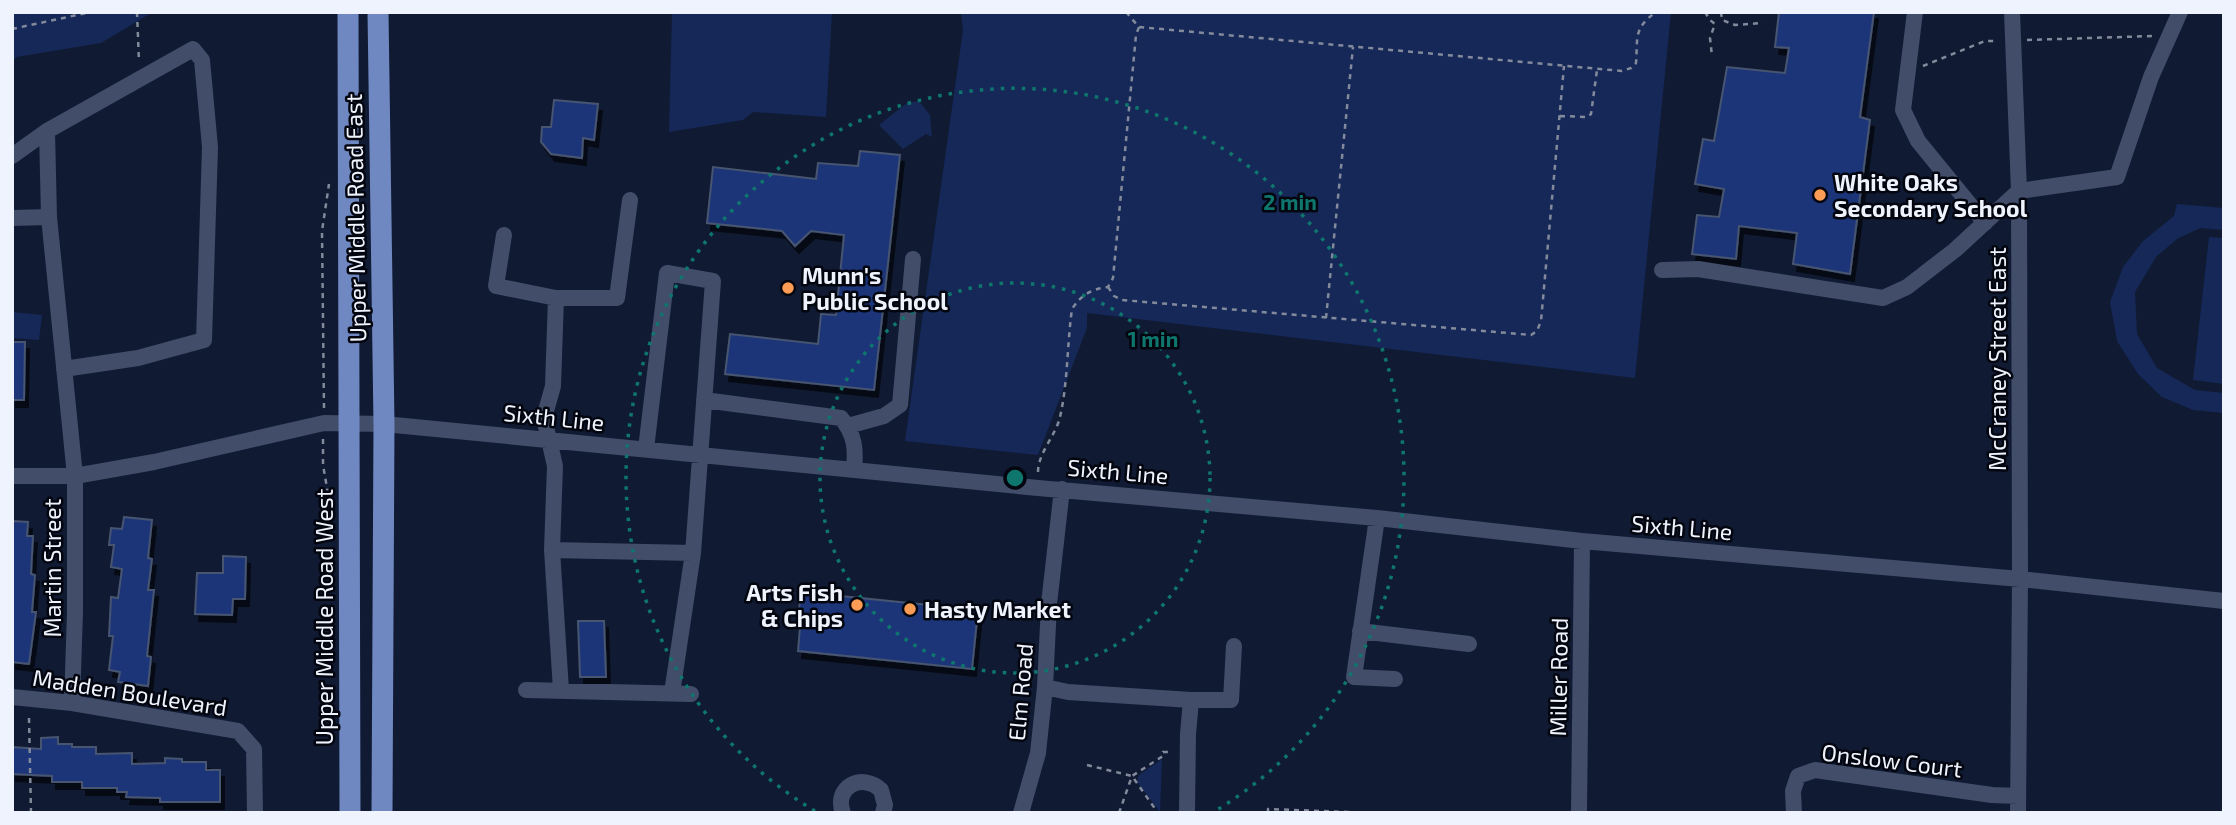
<svg xmlns="http://www.w3.org/2000/svg" width="2236" height="825" viewBox="0 0 2236 825" font-family="'Exo 2',sans-serif">
  <defs>
    <filter id="shadow"><feDropShadow dx="4" dy="7" stdDeviation="0" flood-color="#0009"/></filter>
  </defs>
  <rect width="100%" height="100%" fill="#101a32"/>
  <path fill="#152858" d="M12 12H153L101 43 17 57 12 61Z
    M672 12H832L826 117 753 112 743 120 669 132Z
    M961 12H1671L1635 378 1087 313V328L1038 455 905 441 963 30Z
    M919 101 930 115 932 137 926 134 903 149 879 125 907 103Z
    M2177 204 2224 208V230L2200 228 2177 239 2156 257 2135 292 2137 334 2157 368 2195 390 2224 393V413L2193 410 2162 397 2138 374 2117 341 2110 302 2123 267 2143 241 2174 216Z
    M2209 237 2224 238V384L2193 380Z
    M12 312 42 315 39 340 12 338Z
    M1162 759 1160 812 1137 782 1139 775Z"/>
  <path fill="#1d3679" stroke="#475470" stroke-width="2" filter="url(#shadow)" d="M1779 12H1874L1860 117 1870 120 1850 274 1793 264 1797 233 1739 226 1736 259 1692 254 1697 215 1719 217 1724 189 1695 184 1703 139 1714 141 1727 67 1785 73 1789 48 1775 47Z
    M554 100 598 104 594 140 583 138 582 158 551 154 541 142 542 127H551Z
    M860 151 900 155 874 390 725 374 730 334 818 344 821 314 836 315 844 235 811 231 795 246 782 231 707 223 713 167 816 179 818 163 858 166Z
    M12 342H25L24 400H12Z
    M124 517 152 520 148 558 152 559 148 590H154L147 656 151 657 148 686 118 682 120 672 109 670 113 636H109L111 597 118 598 122 569 111 567 114 545H109L111 528 122 529Z
    M12 521 28 522 27 536H33L31 574 35 575 32 612H36L29 664 12 662Z
    M223 556 246 557 245 599H233L232 615 195 614 197 573H223Z
    M801 592 978 610 972 669 798 651 800 627H797Z
    M578 621H604L606 677H580Z
    M58 737V744H72V747H96V754L132 753V764L165 763V758L182 759V762H206V770H220V802H160V798L126 797 127 792H117V788H82V782H52V776L12 774V747L41 749V738Z"/>
  <g fill="none" stroke-linecap="round" stroke-linejoin="round">
    <path stroke="#838a9b" stroke-width="2.5" stroke-dasharray="5 5" stroke-linecap="butt" d="M137 12 139 62
      M1126 12 1139 27 1622 71 1631 68 1636 63C1638 37 1633 29 1656 12
      M1705 12 1710 20 1715 24 1710 38 1712 56
      M1721 12 1722 20 1735 25 1763 23
      M12 29 91 12
      M2027 40 2153 36
      M1923 66 1985 41H1996
      M1560 116 1587 117 1591 114 1597 70
      M1108 287 1114 296 1122 300 1531 335 1537 331 1541 321 1564 66
      M1326 318 1353 47
      M324 408 322 231 329 184
      M323 439V465L330 505
      M1038 472C1038 453 1056 435 1060 417 1068 382 1067 344 1072 309 1081 295 1091 289 1108 287L1113 278 1136 35 1139 27
      M29 718 31 813
      M1087 765 1132 776 1158 813
      M1119 813 1132 776 1163 756V752H1171
      M1268 813V809L1374 813"/>
    <path stroke="#414d69" stroke-width="16" d="M1915 12 1903 110 1918 141 1985 223
      M2012 12 2019 191 2020 579 2018 813
      M47 131 49 217 75 476V612L72 703
      M12 156 47 131 193 49 202 60 210 147 204 340 138 358 64 369
      M12 218 49 217
      M504 235 496 286 556 298H617L630 200
      M1662 270 1698 269 1883 298 1907 287 1955 250 2019 191 2117 177 2151 77 2180 12
      M556 298 553 386 544 418 555 466 552 550 561 690
      M704 400 841 418C855 434 856 450 854 470
      M848 426 884 416 900 405 913 259
      M646 449 667 273 713 281 693 553 672 693
      M12 476H75L154 462 324 423 384 424 1038 488 1377 518 1582 541 2020 579 2224 601
      M1377 518 1354 677 1395 679
      M552 550 693 553
      M1360 631 1469 644
      M1045 687 1068 692 1191 700 1188 734 1187 813
      M526 690 691 694
      M12 697 72 703 238 731 254 749 255 813
      M1191 700H1231L1234 646
      M843 813C833 787 862 772 881 790L885 805 883 813
      M1021 813 1038 753 1045 687 1049 604 1062 489
      M1579 813 1582 541
      M1794 813 1793 791 1798 776 1815 770 1992 795 2018 796"/>
    <path stroke="#6f88c1" stroke-width="21" d="M348 12 350 813
      M378 12 384 424 382 813"/>
  </g>
  <g fill="none" stroke="#0f766e" stroke-width="3.5" stroke-dasharray="3.5 7">
    <circle cx="1015" cy="478" r="195"/>
    <path d="M815 811A389 389 0 1 1 1215 811"/>
  </g>
  <g fill="#fd9d55" stroke="#03060f" stroke-width="2.5">
    <circle cx="1820" cy="195" r="7"/>
    <circle cx="788" cy="288" r="7"/>
    <circle cx="857" cy="605" r="7"/>
    <circle cx="910" cy="609" r="7"/>
  </g>
  <g text-anchor="middle" dominant-baseline="central" stroke-width="5" stroke-linejoin="round" paint-order="stroke">
    <g font-size="23" font-weight="bold" fill="#eff3fe" stroke="#03060f" text-anchor="start">
      <text x="1834" y="182">White Oaks<tspan x="1834" dy="26">Secondary School</tspan></text>
      <text x="802" y="275">Munn's<tspan x="802" dy="26">Public School</tspan></text>
      <text x="843" y="592" text-anchor="end">Arts Fish<tspan x="843" dy="26">&amp; Chips</tspan></text>
      <text x="924" y="609">Hasty Market</text>
    </g>
    <g font-size="23" fill="#eff3fe" stroke="#03060f">
      <text transform="translate(355 218) rotate(-91)">Upper Middle Road East</text>
      <text transform="translate(1997 359) rotate(-90)">McCraney Street East</text>
      <text transform="translate(554 417) rotate(6)">Sixth Line</text>
      <text transform="translate(1118 471) rotate(5)">Sixth Line</text>
      <text transform="translate(1682 527) rotate(5)">Sixth Line</text>
      <text transform="translate(52 568) rotate(-90)">Martin Street</text>
      <text transform="translate(324 617) rotate(-90)">Upper Middle Road West</text>
      <text transform="translate(1558 677) rotate(-89)">Miller Road</text>
      <text transform="translate(130 692) rotate(9)">Madden Boulevard</text>
      <text transform="translate(1020 692) rotate(-85)">Elm Road</text>
      <text transform="translate(1892 760) rotate(7)">Onslow Court</text>
    </g>
  </g>
  <circle cx="1015" cy="478" r="10" fill="#0f766e" stroke="#03060f" stroke-width="3.5"/>
  <g font-size="21" text-anchor="middle" font-weight="bold" fill="#0f766e" stroke="#03060f" stroke-width="5" stroke-linejoin="round" paint-order="stroke">
    <text x="1290" y="210">2 min</text>
    <text x="1153" y="347">1 min</text>
  </g>
  <rect width="2236" height="825" fill="none" stroke="#eff3fe" stroke-width="28"/>
</svg>
